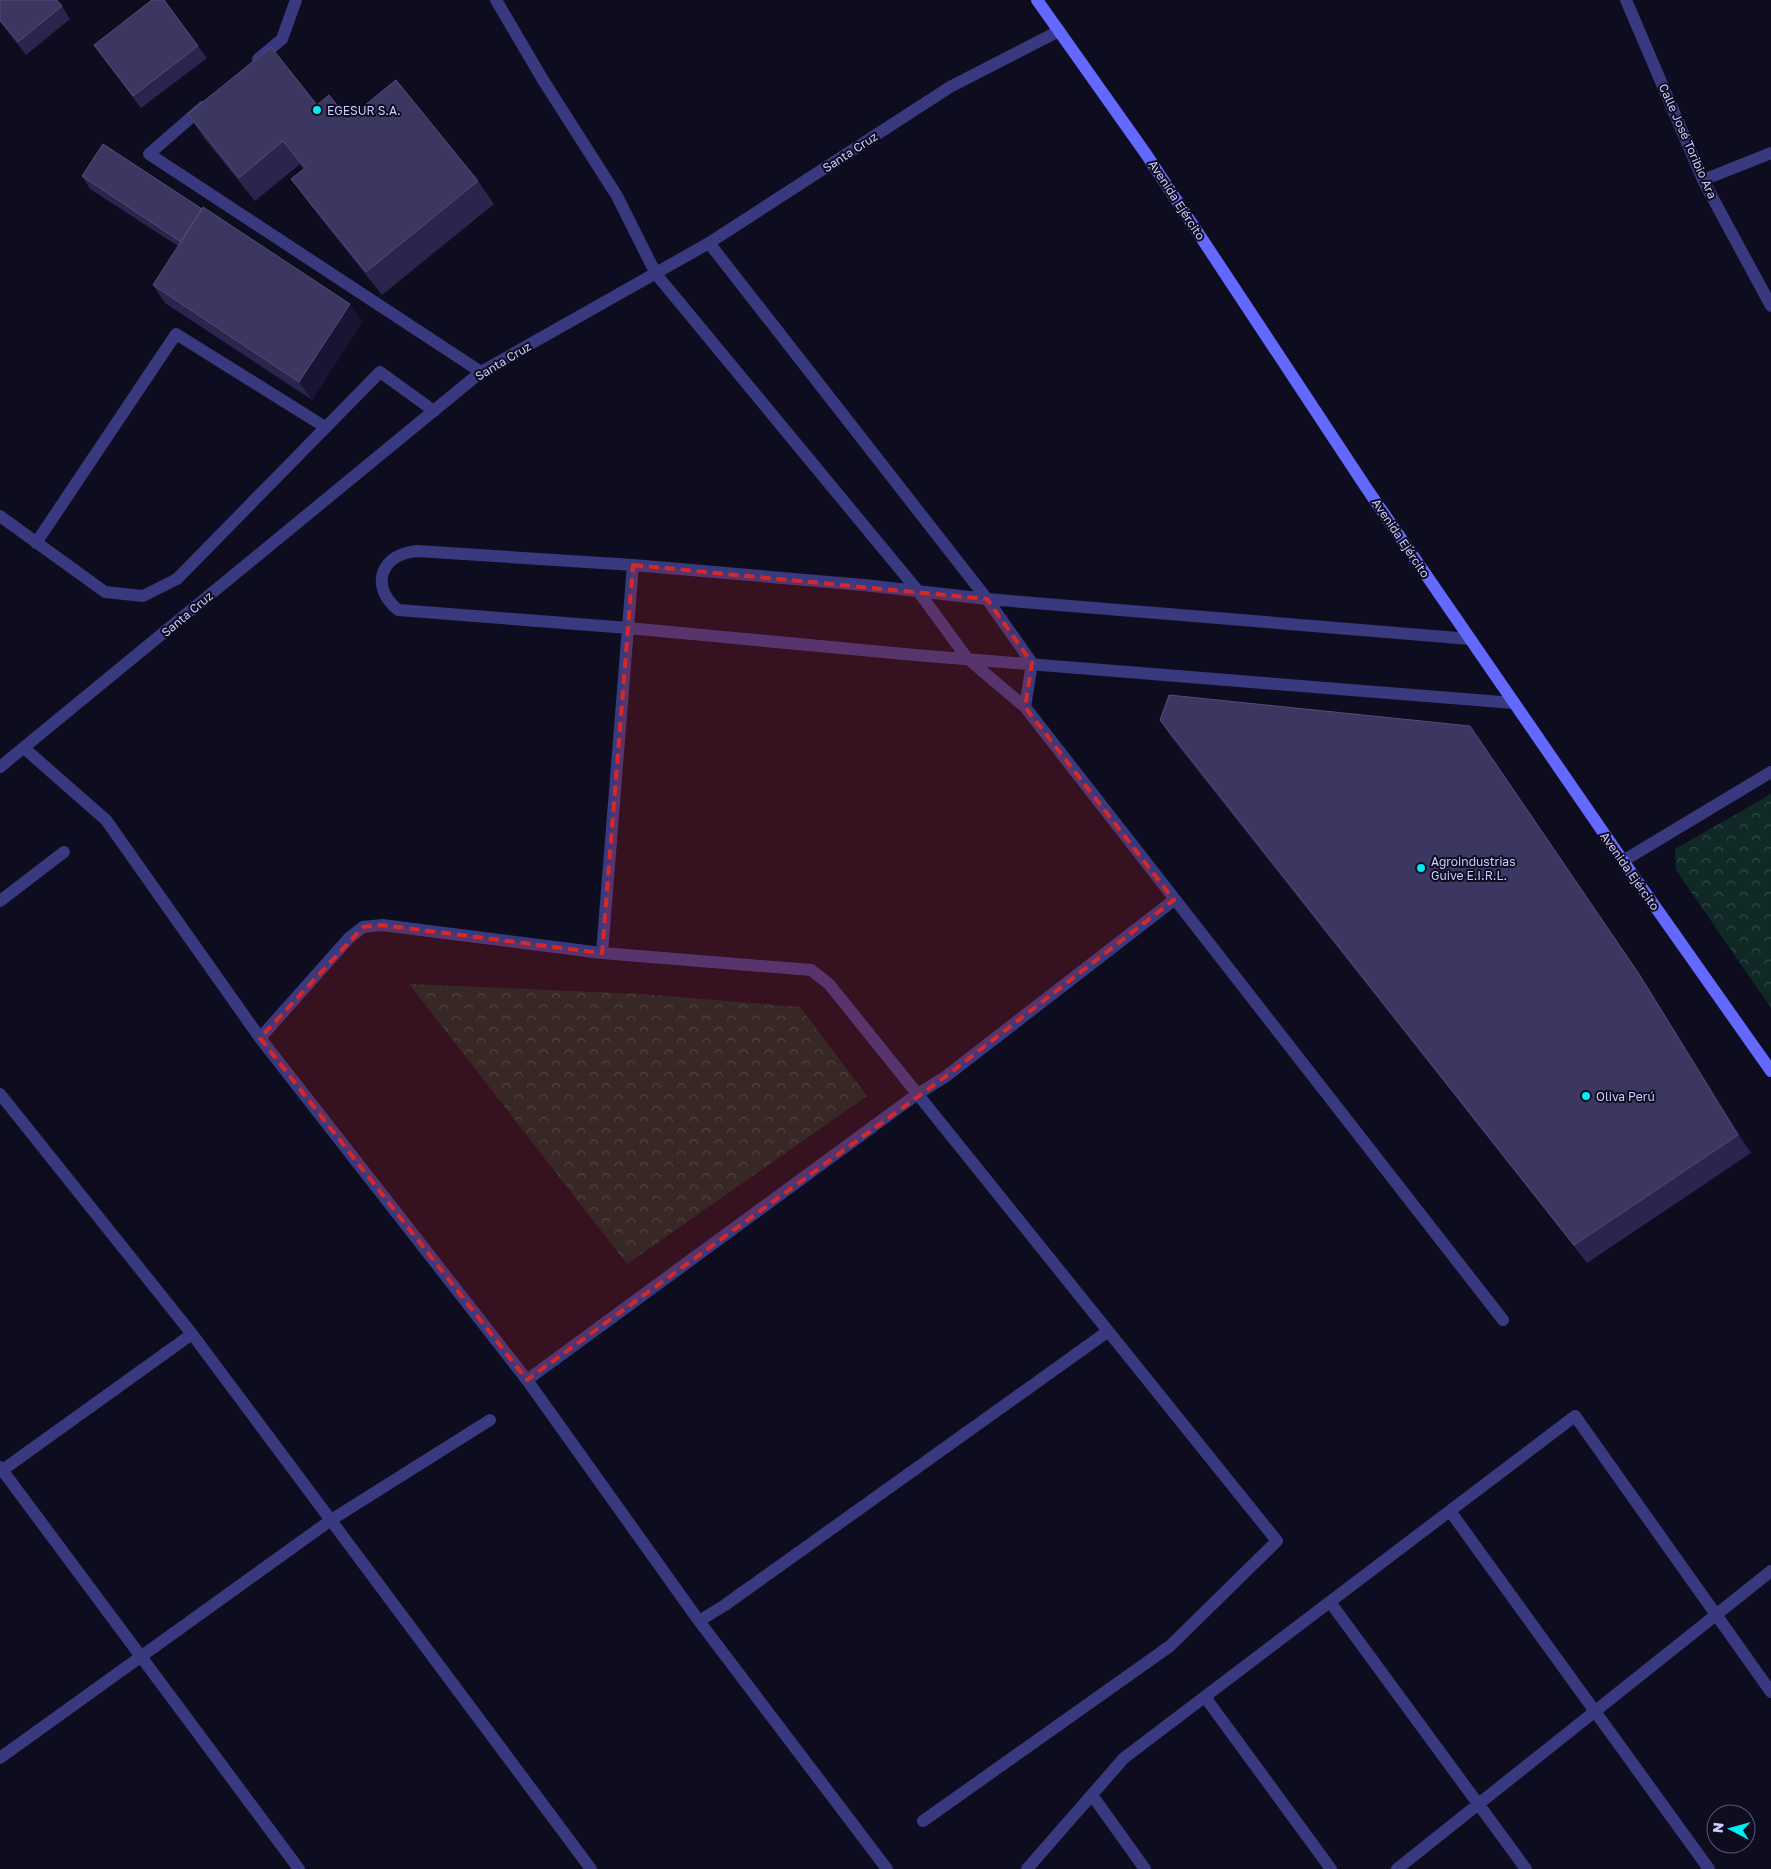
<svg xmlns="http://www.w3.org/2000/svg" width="1771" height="1869" viewBox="0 0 1771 1869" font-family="'Golos Text',sans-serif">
  <defs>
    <pattern id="forest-crowns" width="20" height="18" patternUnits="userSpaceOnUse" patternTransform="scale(1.25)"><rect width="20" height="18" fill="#102926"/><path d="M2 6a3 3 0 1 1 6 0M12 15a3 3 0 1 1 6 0" fill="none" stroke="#324747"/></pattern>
  </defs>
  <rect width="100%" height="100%" fill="#0e0c1f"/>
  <path fill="url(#forest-crowns)" d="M1771 794V1008L1676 870 1675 849Z
    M409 984 641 994 800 1007 867 1096 627 1264Z"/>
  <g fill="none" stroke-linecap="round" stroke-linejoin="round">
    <path stroke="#38397e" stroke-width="12" d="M258 59 282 39 296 0
      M203 107 149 154 481 372
      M0 516 105 592 143 596 177 579 380 372 434 411
      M36 543 176 334 325 427"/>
    <path stroke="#38397e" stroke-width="12" d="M496 0 543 80 617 196 656 274 918 591 967 658 1025 707 1503 1320
      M1626 0 1703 180 1771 306
      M1703 180 1771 153
      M709 243 987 599 1032 663 1025 707
      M1470 639 987 599 864 585 633 565 417 551C381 554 369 586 398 610L628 628 915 655 1514 703
      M24 748 106 820 260 1038 527 1380 699 1621 887 1869
      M0 767 481 372 709 243 950 87 1059 31
      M1623 861 1771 772
      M0 901 64 852
      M602 953 633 565
      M260 1038 349 938 363 927 382 925 602 953 811 970 829 984 1277 1541 1170 1646 923 1821
      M0 1094 192 1334 591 1869
      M527 1380 916 1095 945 1077 1174 900
      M0 1467 299 1869
      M0 1472 192 1334
      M1450 1511 1709 1869
      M1330 1602 1526 1869
      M699 1621 725 1605 1107 1332
      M1205 1697 1331 1869
      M0 1758 331 1520 490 1420
      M1092 1795 1145 1869
      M1027 1869 1124 1758 1575 1416 1771 1692
      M1397 1869 1771 1571"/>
    <path stroke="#6369fe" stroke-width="12" d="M1037 0 1146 154 1367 489 1623 861 1771 1071"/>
  </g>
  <path fill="#2a254d" d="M0 0 62 6 70 19 26 55 0 22Z
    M94 45 198 46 207 58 141 108Z
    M317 105 478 181 494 204 382 295 308 202 291 179 303 169 300 164 255 201 204 138 188 114Z
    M82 176 362 322 312 400 165 303 153 285 178 246 90 189Z
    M1160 720 1482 744 1651 992 1751 1153 1587 1263 1172 738Z"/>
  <path fill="#181433" d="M350 304 362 322 312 400 299 382Z
    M1482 744 1651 992 1751 1153 1738 1135Z"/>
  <path fill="#3c3760" stroke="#524e79" d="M0 0H57L62 6 18 42 0 20Z
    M152 0H164L198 46 133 96 94 45Z
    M271 47 317 105 329 95 348 119 396 80 478 181 366 272 291 179 305 168 283 141 239 178 188 114Z
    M103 144 202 209 181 242 82 176Z
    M203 207 350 304 299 382 153 285Z
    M1169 695 1470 726 1639 974 1738 1135 1574 1245 1160 720Z"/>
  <path fill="#d62828" fill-opacity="0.2" stroke="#d62828" stroke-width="4" stroke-dasharray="10 6" stroke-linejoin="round" d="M633 565 987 599 1032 663 1025 707 1174 900 945 1077 527 1380 260 1038 363 927 382 925 602 953Z"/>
  <g fill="#02eaf3" stroke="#0e0c1f" stroke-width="2">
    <circle cx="317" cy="110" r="5"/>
    <circle cx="1421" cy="868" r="5"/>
    <circle cx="1586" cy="1096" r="5"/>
  </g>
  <g text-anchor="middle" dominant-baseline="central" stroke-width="4" stroke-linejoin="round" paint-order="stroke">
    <g font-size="12" fill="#cdcbff" stroke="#0e0c1f" text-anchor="start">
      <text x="327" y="110">EGESUR S.A.</text>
      <text x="1431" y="861">Agroindustrias<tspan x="1431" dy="14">Guive E.I.R.L.</tspan></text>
      <text x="1596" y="1096">Oliva Perú</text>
    </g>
    <g font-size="12" fill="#cdcbff" stroke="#0e0c1f">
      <text transform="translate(1688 141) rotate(66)">Calle José Toribio Ara</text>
      <text transform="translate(850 152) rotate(-33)">Santa Cruz</text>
      <text transform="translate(1177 200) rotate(57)">Avenida Ejército</text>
      <text transform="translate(503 361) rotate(-31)">Santa Cruz</text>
      <text transform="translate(1401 538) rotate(56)">Avenida Ejército</text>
      <text transform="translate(187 614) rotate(-40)">Santa Cruz</text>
      <text transform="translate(1630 871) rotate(55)">Avenida Ejército</text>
    </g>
  </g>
  <g transform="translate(1731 1829) rotate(276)"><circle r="24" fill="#0e0c1f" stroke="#5a5879"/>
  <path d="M0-4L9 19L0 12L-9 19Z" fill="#02eaf3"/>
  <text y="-8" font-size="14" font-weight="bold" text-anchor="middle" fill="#cdcbff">N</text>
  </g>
</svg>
